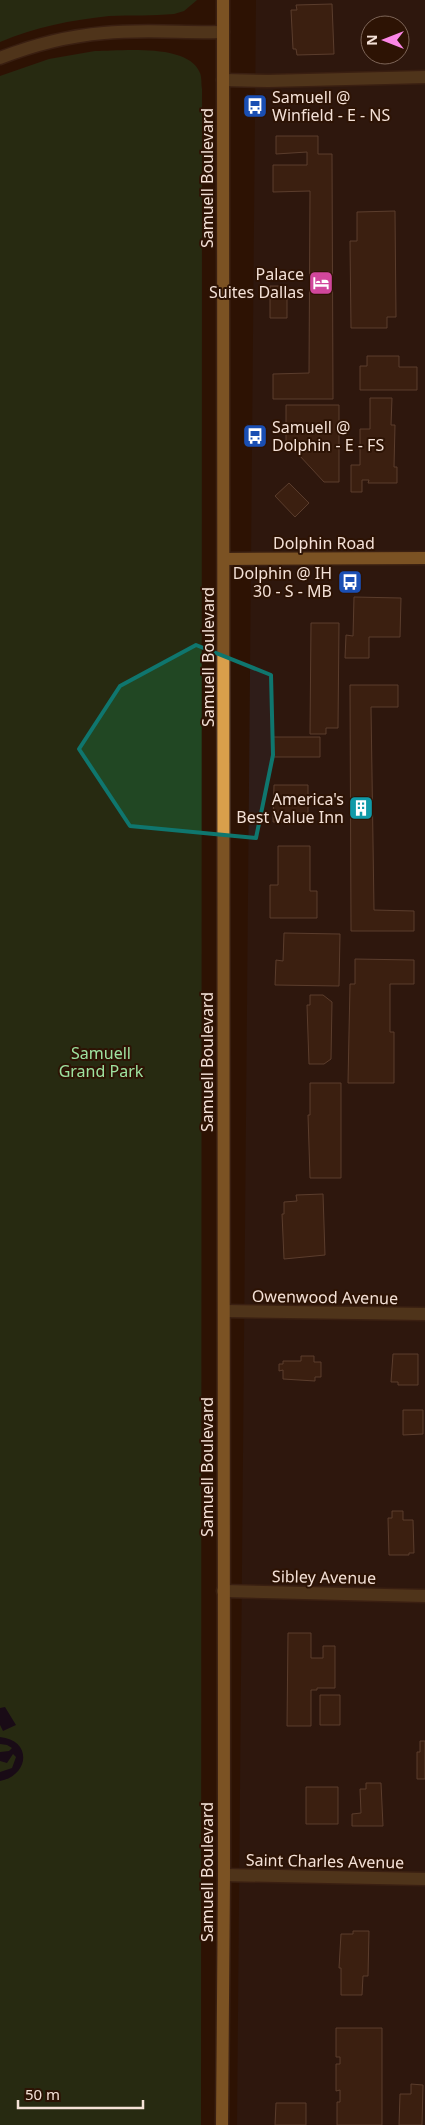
<svg xmlns="http://www.w3.org/2000/svg" width="425" height="2125" viewBox="0 0 425 2125" font-family="'Noto Sans',sans-serif">
  <rect width="100%" height="100%" fill="#2d1304"/>
  <path fill="#2f1d19" fill-rule="evenodd" d="M256 0H425V2125H237ZM370 25H400V55H370Z"/>
  <path fill="#214723" d="M0 0H197L184 11 174 14C152 16 130 15 109 16 71 20 35 27 0 42Z
    M95 51C122 51 188 43 200 73 202 78 201 84 202 89L201 2125H0V76L49 59Z"/>
  <path fill="#00042d" d="M5 1707 16 1725 3 1731 0 1725V1708Z
    M0 1737C32 1740 30 1775 0 1781V1772L12 1768 16 1757 13 1754 7 1763 0 1761V1752L9 1751 12 1748 7 1745 0 1744Z"/>
  <path fill="#4d3020" stroke="#91705e" d="M332 4 334 54 297 55 296 49H293L291 10H297L296 5Z
    M276 136H318V154H332L333 399H273V374L309 373 310 191 273 192V165H307V152L276 154Z
    M395 211 396 317H387V328H351L350 241H357V212Z
    M270 286H287V318H270Z
    M367 356H399V367H417V390H360V366H367Z
    M370 398H392L391 425H395L394 467H397V483H368L369 480H362V492H351V465H360V429H370Z
    M286 405H339V482H324L286 441Z
    M289 483 309 503 295 517 275 496Z
    M354 597 401 598 400 637H369V658H345L346 635 353 636Z
    M311 623H339L338 728H326V734H310Z
    M350 685H398V707H371L374 910 414 911V931H351Z
    M273 737H320V757H273Z
    M274 785H308V822H273Z
    M278 846H310V891H317V918H270V885H278Z
    M284 933 340 934 339 986 275 985 276 960 283 961Z
    M355 959 414 960V984H390V1032H394V1083H348L350 984H355Z
    M310 995H323L332 1002 331 1059 324 1064H309L307 1005H310Z
    M310 1083H341V1178H310L308 1115H310Z
    M323 1194 325 1255 284 1259 282 1214H284V1202L297 1201 296 1195Z
    M393 1354H418V1385H398V1382H391Z
    M301 1356H314V1362H321V1377H315V1381L283 1379V1370L279 1371V1364H283V1361H301Z
    M403 1410H423V1434L403 1435Z
    M392 1511H403V1520H413L414 1553H409V1555H389L388 1518H392Z
    M288 1633H311V1658H323V1646H335V1688H317V1690H311V1726H287Z
    M320 1695H340V1725H320Z
    M420 1741H425V1779H417V1752H420Z
    M366 1783H381L383 1826H352V1814L361 1813 360 1789H366Z
    M306 1787H338V1824H306Z
    M353 1931H369L368 1976H363L362 1995H341V1968H339L341 1934H353Z
    M336 2028H382V2125H337V2102H340V2090L336 2091V2064H340V2057H336Z
    M411 2084 423 2085 422 2125H399L400 2094H411Z
    M276 2103H306V2125H275Z"/>
  <g fill="none" stroke-linecap="round" stroke-linejoin="round">
    <defs>
      <path id="minor" d="M0 58C33 45 69 36 104 33 143 29 184 33 223 32
        M223 80 268 81 425 77
        M224 1311 425 1314
        M223 1591 425 1596
        M224 1875 425 1879"/>
      <path id="major" d="M224 559 425 558
        M222 2125 224 1875 223 0"/>
    </defs>
    <use href="#minor" stroke="#493022" stroke-width="15"/>
    <use href="#major" stroke="#493022" stroke-width="15"/>
    <use href="#minor" stroke="#795d37" stroke-width="12"/>
    <use href="#major" stroke="#d99f4b" stroke-width="12"/>
  </g>
  <path d="M0 0H425V2125H0ZM196 645 271 675 273 755 256 838 130 826 79 749 120 686Z" fill="#2d1304" fill-opacity=".55" fill-rule="evenodd"/>
  <path fill="none" stroke="#0f766e" stroke-width="4" stroke-linejoin="round" d="M196 645 271 675 273 755 256 838 130 826 79 749 120 686Z"/>
  <defs>
    <symbol id="bus-square" viewBox="-11 -11 22 22"><rect x="-9" y="-9" width="18" height="18" rx="4" fill="#1a4fb4" stroke="#2d1304"/><path d="M-5-6H5V4H4V6H2V4H-2V6H-4V4H-5ZM-3.5-4V0h7V-4ZM-3.5 1.2v1.5H-2V1.2ZM2 1.2v1.5H3.5V1.2Z" fill="#fff"/></symbol>
    <symbol id="hotel-square" viewBox="-11 -11 22 22"><rect x="-9" y="-9" width="18" height="18" rx="4" fill="#d1479c" stroke="#2d1304"/><path d="M-6-4.5h1.5V1H6V5H4.5V3h-9V5H-6ZM-4 0a1.8 1.8 0 1 1 3.6 0ZM.5 0V-2.5h3Q6-2.5 6 0Z" fill="#fff"/></symbol>
    <symbol id="building-square" viewBox="-11 -11 22 22"><rect x="-9" y="-9" width="18" height="18" rx="4" fill="#0f9aa8" stroke="#2d1304"/><path d="M-4-6H4V6H1V3H-1V6H-4ZM-2.5-4.3h1.7v1.8h-1.7ZM.8-4.3h1.7v1.8H.8ZM-2.5-1h1.7V.8h-1.7ZM.8-1h1.7V.8H.8Z" fill="#fff"/></symbol>
  </defs>
  <g fill-rule="evenodd">
    <use href="#bus-square" x="241" y="92" width="28" height="28"/>
    <use href="#hotel-square" x="307" y="269" width="28" height="28"/>
    <use href="#bus-square" x="241" y="422" width="28" height="28"/>
    <use href="#bus-square" x="336" y="568" width="28" height="28"/>
    <use href="#building-square" x="347" y="794" width="28" height="28"/>
  </g>
  <g text-anchor="middle" dominant-baseline="central" stroke-width="4" stroke-linejoin="round" paint-order="stroke">
    <g font-size="16" fill="#f4e1d7" stroke="#2d1304" text-anchor="end">
      <text x="272" y="97" text-anchor="start">Samuell @<tspan x="272" dy="18">Winfield - E - NS</tspan></text>
      <text x="304" y="274">Palace<tspan x="304" dy="18">Suites Dallas</tspan></text>
      <text x="272" y="427" text-anchor="start">Samuell @<tspan x="272" dy="18">Dolphin - E - FS</tspan></text>
      <text x="332" y="573">Dolphin @ IH<tspan x="332" dy="18">30 - S - MB</tspan></text>
      <text x="344" y="799">America's<tspan x="344" dy="18">Best Value Inn</tspan></text>
    </g>
    <g font-size="16" fill="#f4e1d7" stroke="#2d1304">
      <text transform="translate(207 178) rotate(-90)">Samuell Boulevard</text>
      <text x="324" y="543">Dolphin Road</text>
      <text transform="translate(208 657) rotate(-90)">Samuell Boulevard</text>
      <text transform="translate(207 1062) rotate(-90)">Samuell Boulevard</text>
      <text transform="translate(325 1297) rotate(1)">Owenwood Avenue</text>
      <text transform="translate(207 1467) rotate(-90)">Samuell Boulevard</text>
      <text transform="translate(324 1577) rotate(1)">Sibley Avenue</text>
      <text transform="translate(325 1861) rotate(1)">Saint Charles Avenue</text>
      <text transform="translate(207 1872) rotate(-90)">Samuell Boulevard</text>
    </g>
    <g font-size="16" fill="#9ee2a0" stroke="#2d1304">
      <text x="101" y="1053">Samuell<tspan x="101" dy="18">Grand Park</tspan></text>
    </g>
  </g>
  <g transform="translate(385 40) rotate(270)"><circle r="24" fill="#2d1304" stroke="#7d6558"/>
  <path d="M0-4L9 19L0 12L-9 19Z" fill="#fb87e6"/>
  <text y="-8" font-size="14" font-weight="bold" text-anchor="middle" fill="#f4e1d7">N</text>
  </g>
  <path d="M18 2100v8h125v-8" fill="none" stroke="#f4e1d7" stroke-width="2.5"/>
  <text x="25" y="2100" font-size="15" fill="#f4e1d7" stroke="#2d1304" stroke-width="4" paint-order="stroke">50 m</text>
</svg>
